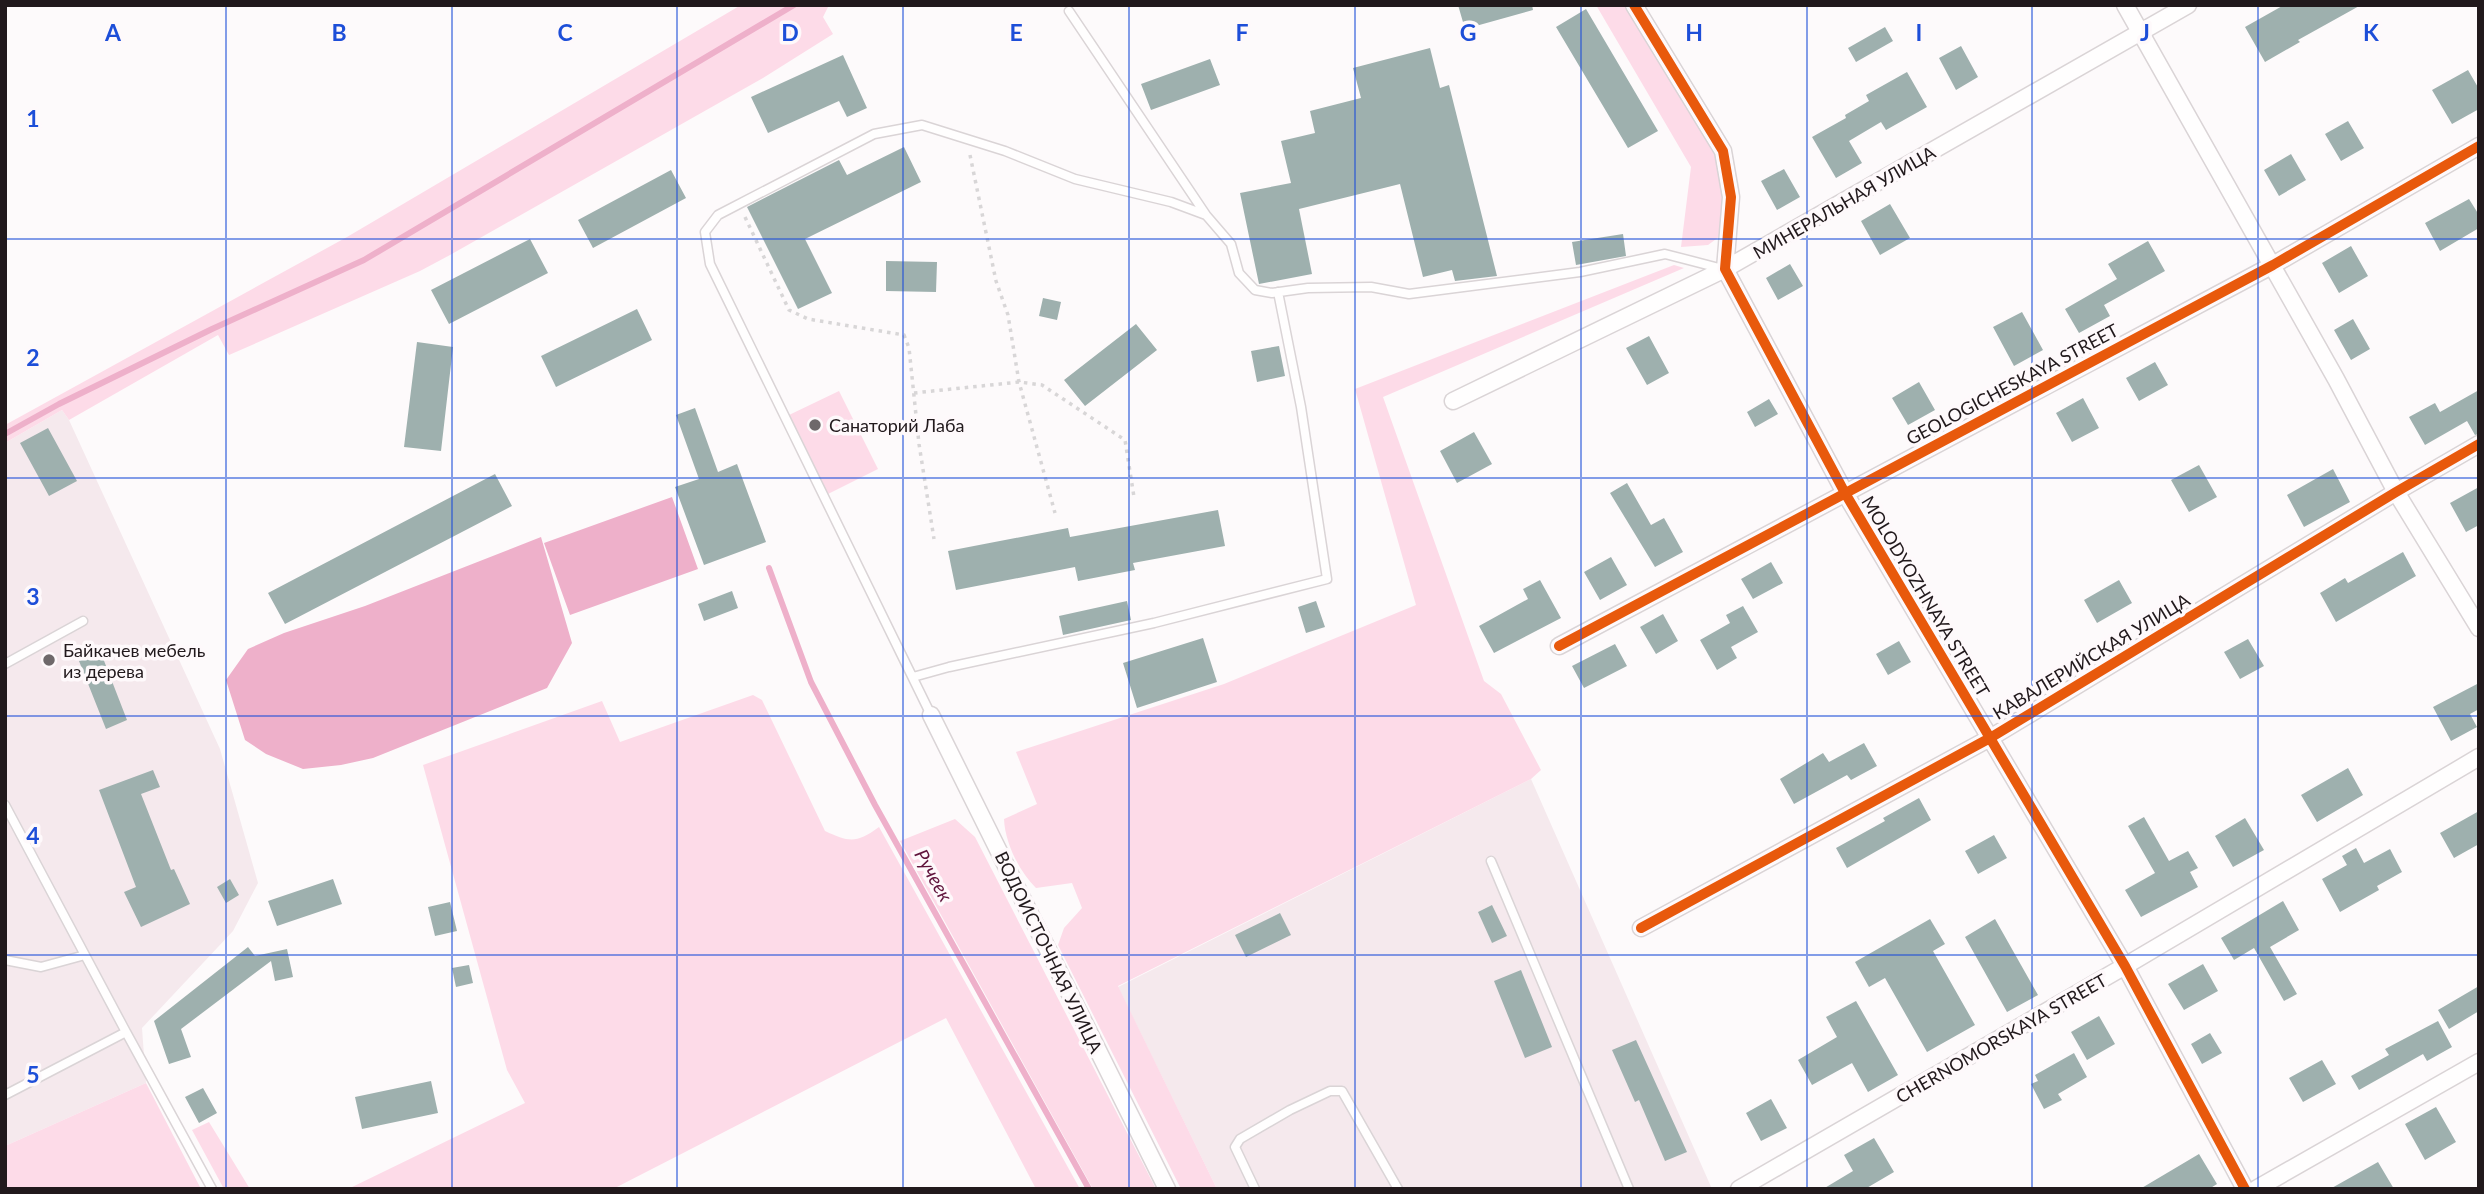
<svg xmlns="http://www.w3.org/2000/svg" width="2484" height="1194" viewBox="0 0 2484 1194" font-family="Lato,sans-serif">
  <rect width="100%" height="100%" fill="#fdfafb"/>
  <path fill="#f5e9ed" d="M62 410 69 420 220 749 258 883 233 931 142 1028 146 1083 5 1146V443Z
    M1531 779 1712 1189H1217L1118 987Z"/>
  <path fill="#fddbe8" d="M741 5H829L823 17 833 34 763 78 450 255 420 271 229 355 218 335 69 420 62 410 5 443V425L347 237Z
    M1596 5H1625C1654 53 1695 102 1714 154 1723 179 1722 208 1723 234L1708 245 1681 247 1691 167Z
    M1674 265 1684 268 1383 397 1484 681 1501 694 1541 770 1531 779 1118 986 1217 1189H1181L1058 945 1064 928 1082 908 1072 883 1036 888C1019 871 1005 843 1004 819L1037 804 1016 752 1224 684 1416 605 1355 389Z
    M839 391 878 469 828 494 789 415Z
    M753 695 762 700 825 831C849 842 856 844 879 827L1080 1189H1036L946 1018 613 1189H348L525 1103 507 1070 423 765 602 701 620 742Z
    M955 819 975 837 1156 1189H1093L900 841Z
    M146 1083 201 1189H5V1146Z
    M209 1122 250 1189H224L192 1130Z"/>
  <path fill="#eeb0ca" d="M672 497 698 569 570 615 544 543Z
    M541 537 572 643 547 688 373 758 341 765 303 769 266 754 245 740 226 680 248 649 284 633 365 606Z"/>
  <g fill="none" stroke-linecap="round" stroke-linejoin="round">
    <path stroke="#eeb0ca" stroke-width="6" d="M5 434 59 404 212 329 364 260 794 5
      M769 568 811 682 875 805 1089 1189"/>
  </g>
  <path fill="#9eb0ae" d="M1458 5H1532L1533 10 1465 29Z
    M2284 5H2361L2298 40 2300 42 2265 62 2245 27Z
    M1586 9 1658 131 1628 148 1556 27Z
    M1885 27 1893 41 1856 62 1848 48Z
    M1961 46 1978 77 1956 90 1939 58Z
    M1430 48 1440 88 1449 85 1497 276 1455 281 1452 270 1423 277 1400 184 1299 209 1312 274 1259 284 1240 193 1291 183 1281 141 1315 133 1310 111 1361 98 1353 68Z
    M843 55 867 108 847 117 839 101 768 133 751 97Z
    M1210 59 1220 85 1151 110 1141 84Z
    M2468 70 2479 89V109L2452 124 2432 90Z
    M1907 72 1927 107 1886 130 1881 122 1849 141 1862 163 1836 178 1812 137 1846 118 1845 115 1869 101 1866 95Z
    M2348 121 2364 148 2341 161 2325 134Z
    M904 147 921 182 805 239 832 293 798 309 747 207 839 160 847 175Z
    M2291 154 2306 180 2279 196 2264 170Z
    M1784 169 1800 197 1777 210 1761 181Z
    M671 170 686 198 593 248 578 220Z
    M2469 199 2479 215V228L2440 251 2425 223Z
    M1890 204 1910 238 1880 255 1861 221Z
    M1623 234 1626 256 1576 265 1572 242Z
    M530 239 548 273 449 324 431 290Z
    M2148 241 2165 271 2104 305 2110 316 2079 333 2065 309 2117 279 2108 264Z
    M2351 246 2368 276 2339 293 2322 263Z
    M886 261 937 262 936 292 886 291Z
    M1790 264 1803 286 1778 300 1766 278Z
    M1043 298 1061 302 1057 320 1039 316Z
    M637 309 652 340 556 387 541 356Z
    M2022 312 2043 350 2014 366 1993 327Z
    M2353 319 2370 349 2351 360 2334 330Z
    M1136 324 1157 350 1085 406 1064 380Z
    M1649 336 1669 373 1647 385 1626 348Z
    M417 342 453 347 441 451 404 447Z
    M1279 346 1285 376 1257 382 1251 351Z
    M2155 362 2168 385 2139 401 2126 378Z
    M1919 382 1935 410 1908 425 1892 398Z
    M2479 390V434L2475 435 2467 421 2425 445 2409 417 2435 403 2440 412Z
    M2083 398 2099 428 2072 442 2056 413Z
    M1769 399 1778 414 1755 427 1747 412Z
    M695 408 718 472 737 464 766 542 704 565 675 487 699 479 676 415Z
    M48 428 77 481 49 496 20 443Z
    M1474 432 1492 464 1457 483 1440 451Z
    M2199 465 2217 497 2189 512 2171 480Z
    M2333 469 2350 502 2304 527 2287 495Z
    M495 474 512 506 285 624 268 593Z
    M1627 483 1651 525 1664 518 1683 552 1655 567 1610 493Z
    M2479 487V525L2466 532 2450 503Z
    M1218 510 1225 546 1133 563 1135 570 1078 581 1075 567 956 590 948 551 1068 528 1070 537Z
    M2403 552 2416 576 2336 622 2320 593 2345 578 2348 583Z
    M1611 557 1627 585 1600 600 1584 572Z
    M1771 562 1783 583 1753 599 1741 579Z
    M1540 580 1561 618 1494 653 1479 626 1528 599 1523 589Z
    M2119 580 2132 603 2097 623 2084 600Z
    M732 591 738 608 704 621 698 604Z
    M1127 601 1131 620 1063 635 1059 616Z
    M1316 601 1325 627 1306 633 1298 607Z
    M1743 606 1758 632 1731 647 1737 658 1717 670 1700 640 1730 623 1726 615Z
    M1663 614 1678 641 1656 654 1640 627Z
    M1203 638 1217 682 1137 708 1123 663Z
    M2248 639 2264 666 2240 679 2224 652Z
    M1899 641 1911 662 1888 675 1876 654Z
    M1615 644 1627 666 1584 688 1572 666Z
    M101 653 127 720 106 729 79 661Z
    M2479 683V709L2470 714 2477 727 2451 741 2433 707Z
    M1864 743 1877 766 1851 780 1847 775 1794 804 1780 779 1823 753 1829 762Z
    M2348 768 2363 795 2317 822 2301 795Z
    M153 770 160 787 141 794 171 870 174 869 190 904 141 927 124 892 136 887 99 790Z
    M1919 798 1931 820 1847 868 1836 848 1885 821 1883 818Z
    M2479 811V844L2454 858 2440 833Z
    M2144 817 2169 861 2188 851 2198 868 2190 872 2198 887 2141 917 2125 890 2155 873 2128 826Z
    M2245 818 2264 850 2233 867 2215 836Z
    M1994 835 2007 858 1978 874 1965 851Z
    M2356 848 2364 863 2390 849 2402 872 2377 886 2379 890 2340 912 2322 879 2347 865 2342 856Z
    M230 879 239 895 226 903 217 887Z
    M333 879 342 904 277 926 268 901Z
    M2283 901 2299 930 2270 947 2297 994 2284 1001 2254 948 2234 960 2221 938Z
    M450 902 457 931 435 936 428 907Z
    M1492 905 1507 936 1492 943 1478 912Z
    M1280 913 1291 935 1246 957 1235 935Z
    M1930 919 1945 944 1933 951 1975 1025 1927 1052 1885 978 1869 987 1855 962Z
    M1995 919 2038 995 2007 1012 1965 937Z
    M248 947 255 956 287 949 293 977 275 981 271 961 181 1029 191 1057 169 1064 154 1021Z
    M2203 964 2218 991 2184 1010 2168 984Z
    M469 965 473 983 456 987 452 968Z
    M1521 970 1552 1047 1525 1058 1494 981Z
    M2479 986V1011L2449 1029 2438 1010Z
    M1856 1001 1898 1075 1868 1092 1852 1063 1812 1085 1798 1060 1837 1037 1826 1017Z
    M2099 1016 2115 1044 2087 1060 2071 1032Z
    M2438 1021 2452 1047 2427 1061 2423 1054 2359 1090 2351 1076 2389 1055 2385 1049Z
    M2210 1033 2222 1053 2202 1064 2191 1044Z
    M1636 1040 1687 1152 1665 1161 1639 1100 1635 1102 1612 1050Z
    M2074 1053 2087 1077 2058 1094 2062 1100 2044 1109 2031 1084 2038 1081 2035 1075Z
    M2322 1060 2336 1084 2303 1102 2289 1078Z
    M431 1081 438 1113 362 1129 355 1097Z
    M203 1088 217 1113 199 1123 185 1097Z
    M1771 1099 1787 1128 1761 1141 1746 1113Z
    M2436 1107 2456 1142 2425 1160 2405 1124Z
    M1874 1138 1894 1172 1865 1189H1823L1853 1171 1844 1155Z
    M2199 1154 2217 1184 2209 1189H2140Z
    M2378 1162 2394 1189H2330Z"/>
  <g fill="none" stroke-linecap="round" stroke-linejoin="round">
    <defs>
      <path id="service" d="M1069 11 1206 215
        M5 664 83 621
        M913 677 949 667 1154 623 1327 579 1301 407 1278 292
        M931 715 710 264 705 232 718 215 874 134 922 125 1005 151 1075 179 1171 202 1206 215 1231 244 1239 273 1255 290 1272 293 1308 288 1371 287 1409 294 1580 272 1665 254 1723 269
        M5 805 126 1032
        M1491 861 1629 1189
        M5 960 41 967 85 955
        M5 1095 126 1032 212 1189
        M1255 1189 1235 1147 1240 1139 1290 1110 1330 1091H1342L1398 1189"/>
      <path id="minor" d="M1634 5 1723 151 1731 197 1725 269 1845 493 2125 966 2245 1189
        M2125 5 2336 379 2396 492 2479 628
        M1453 401 1725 269 2188 5
        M1559 646 2273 265 2479 146
        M931 715 1167 1189
        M1641 928 1990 738 2396 492 2479 444
        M1739 1189 2125 966 2479 757
        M2256 1189 2479 1062"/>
    </defs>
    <use href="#service" stroke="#dad4d6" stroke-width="11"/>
    <use href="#minor" stroke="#dad4d6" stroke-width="19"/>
    <path stroke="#d8d6d7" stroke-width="3.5" stroke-dasharray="3.5 5" stroke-linecap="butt" d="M970 155 996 281 1008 315 1019 382 1055 513
      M745 217 789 310 808 319 904 335 909 348 919 444 934 539
      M914 393 1019 382 1042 385 1125 440 1134 497"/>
    <use href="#service" stroke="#fffefe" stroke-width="8"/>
    <use href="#minor" stroke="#fffefe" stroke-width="16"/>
    <defs>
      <path id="cycleway" d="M1634 5 1723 151 1731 197 1725 269 1845 493 2125 966 2245 1189
        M1559 646 2273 265 2479 146
        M1641 928 1990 738 2396 492 2479 444"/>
    </defs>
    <use href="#cycleway" stroke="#fef9fb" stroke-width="15"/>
    <use href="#cycleway" stroke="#e8590c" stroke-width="10"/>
  </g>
  <path fill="none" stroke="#1d4ed8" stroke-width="2" stroke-opacity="0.55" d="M226 5V1189M452 5V1189M677 5V1189M903 5V1189M1129 5V1189M1355 5V1189M1581 5V1189M1807 5V1189M2032 5V1189M2258 5V1189M5 239H2479M5 478H2479M5 716H2479M5 955H2479"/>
  <g fill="#6e686a" stroke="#fef9fb" stroke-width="2.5">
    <circle cx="815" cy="425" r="7"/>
    <circle cx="49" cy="660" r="7"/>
  </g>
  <g text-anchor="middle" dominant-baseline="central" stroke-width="7" stroke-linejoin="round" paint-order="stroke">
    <g font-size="18" fill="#21191c" stroke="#fef9fb">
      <text transform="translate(1844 202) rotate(-30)">МИНЕРАЛЬНАЯ УЛИЦА</text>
      <text transform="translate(2012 384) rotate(-28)">GEOLOGICHESKAYA STREET</text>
      <text transform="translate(1926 596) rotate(59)">MOLODYOZHNAYA STREET</text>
      <text transform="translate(2091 656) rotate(-31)">КАВАЛЕРИЙСКАЯ УЛИЦА</text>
      <text transform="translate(1049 952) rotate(64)">ВОДОИСТОЧНАЯ УЛИЦА</text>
      <text transform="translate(2001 1038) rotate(-30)">CHERNOMORSKAYA STREET</text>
    </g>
    <g font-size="18" fill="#21191c" stroke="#fef9fb" text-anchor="start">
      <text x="829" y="425">Санаторий Лаба</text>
      <text x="63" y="650">Байкачев мебель<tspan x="63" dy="21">из дерева</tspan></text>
    </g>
    <g font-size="19" font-style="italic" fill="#60143c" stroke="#fef9fb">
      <text transform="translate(934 875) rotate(61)">Ручеек</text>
    </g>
  </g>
  <g font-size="23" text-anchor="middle" font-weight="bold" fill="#1d4ed8" stroke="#fef9fb" stroke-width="7" stroke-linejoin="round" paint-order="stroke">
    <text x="113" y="41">A</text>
    <text x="339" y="41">B</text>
    <text x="565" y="41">C</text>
    <text x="790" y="41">D</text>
    <text x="1016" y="41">E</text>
    <text x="1242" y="41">F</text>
    <text x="1468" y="41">G</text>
    <text x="1694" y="41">H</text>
    <text x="1919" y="41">I</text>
    <text x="2145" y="41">J</text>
    <text x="2371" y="41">K</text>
    <text x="33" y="127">1</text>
    <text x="33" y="366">2</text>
    <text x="33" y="605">3</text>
    <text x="33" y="844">4</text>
    <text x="33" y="1083">5</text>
  </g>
  <rect width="2484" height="1194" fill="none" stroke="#21191c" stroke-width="14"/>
</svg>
